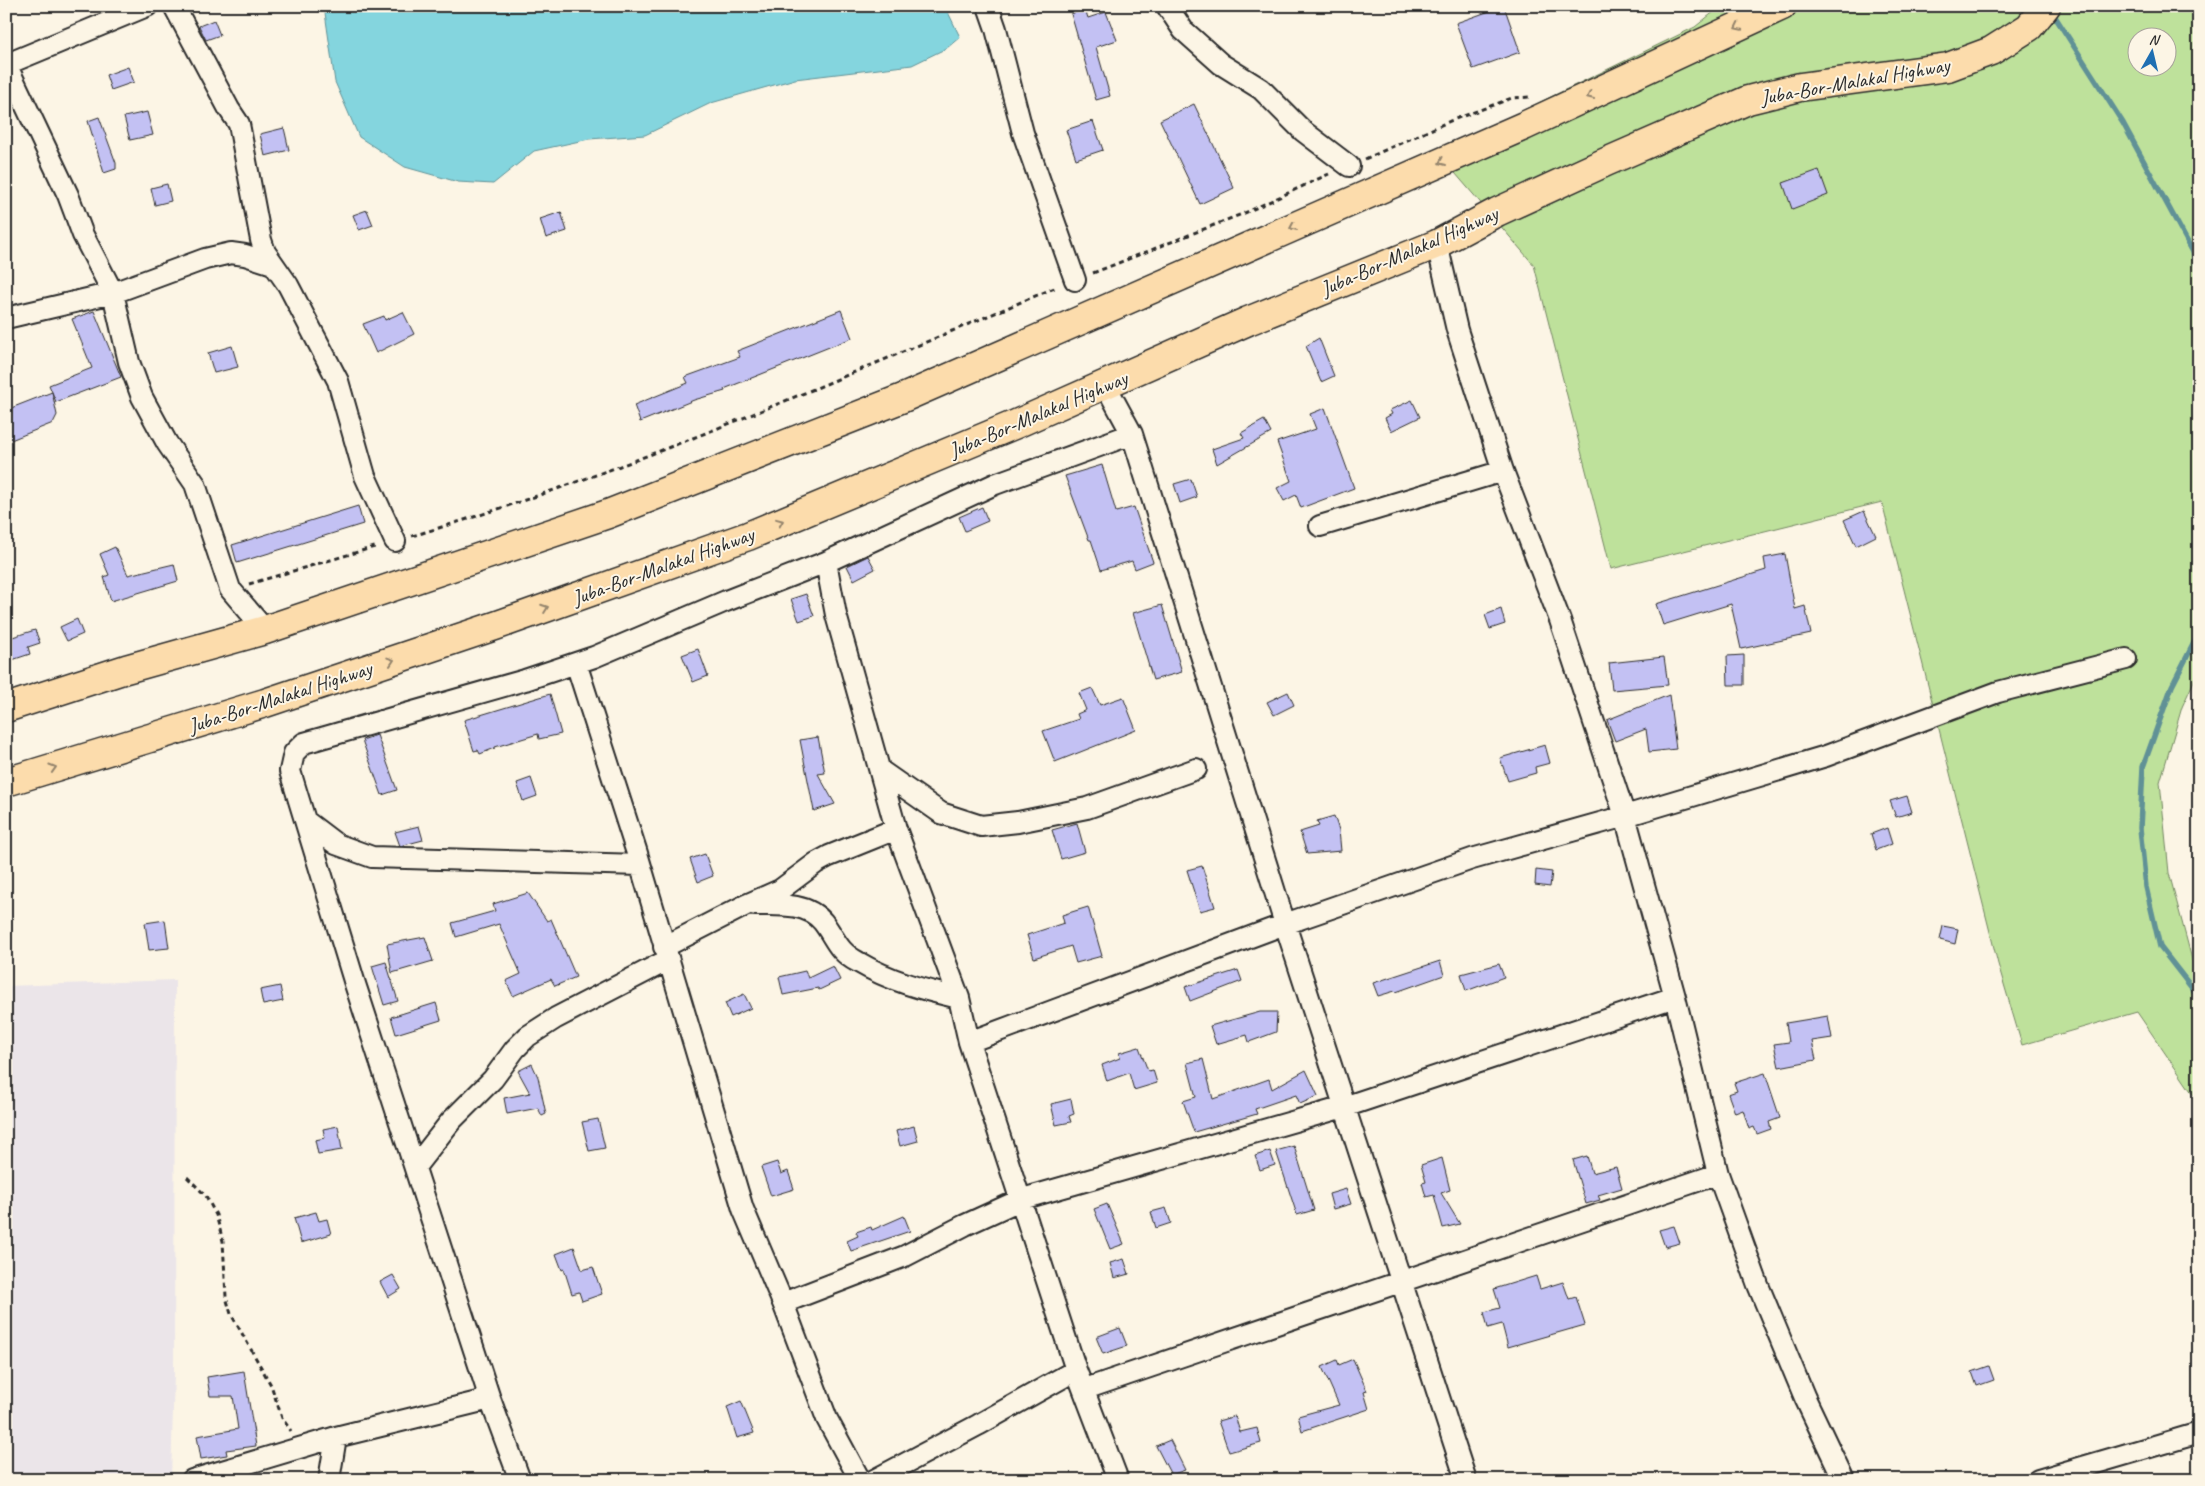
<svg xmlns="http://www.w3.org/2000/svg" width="2205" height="1486" viewBox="0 0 2205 1486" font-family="Caveat,sans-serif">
  <rect width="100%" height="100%" fill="#fcf5e5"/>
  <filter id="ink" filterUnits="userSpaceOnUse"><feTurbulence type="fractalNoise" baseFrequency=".02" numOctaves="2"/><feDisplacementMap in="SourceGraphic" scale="10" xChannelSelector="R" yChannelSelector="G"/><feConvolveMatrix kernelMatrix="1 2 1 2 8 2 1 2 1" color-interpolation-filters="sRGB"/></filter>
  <g filter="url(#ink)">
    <path fill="#ebe5e9" d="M175 980 174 1373 171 1480H6V986Z"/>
    <path fill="#bee19b" stroke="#748663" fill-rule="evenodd" d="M1721 6H2199V670L2182 707 2160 782 2169 873 2194 967 2199 972V1103L2137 1012 2022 1045 1998 964 1882 502 1611 569 1534 265 1437 152 1695 27ZM2138 38H2168V68H2138Z"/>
    <path fill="#84d5de" stroke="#609196" d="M324 6H945L960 37 947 48 912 65 795 79 711 103 645 135 589 139 534 151 493 184 458 182 405 167 359 137 335 82Z"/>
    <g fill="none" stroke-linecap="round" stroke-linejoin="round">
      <path stroke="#609196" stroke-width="5.5" d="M2052 12 2123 123 2193 252 2199 273
        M2199 633 2172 686 2143 767 2140 828 2146 887 2160 947 2199 997"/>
    </g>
    <path fill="#c3c1f3" stroke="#2b2b2b" d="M1504 6 1520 52 1473 69 1456 23Z
      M1085 9 1088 18 1106 12 1117 40 1096 47 1110 96 1096 100 1071 14Z
      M214 20 220 35 206 40 199 26Z
      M128 67 134 82 111 90 106 75Z
      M1194 104 1234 188 1200 204 1160 120Z
      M147 112 153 135 130 140 124 117Z
      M99 117 116 163V169L104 173 88 121Z
      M1093 121 1103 150 1076 159 1066 130Z
      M284 128 289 150 265 156 260 134Z
      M1819 170 1828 195 1792 209 1783 183Z
      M167 184 171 201 155 205 151 188Z
      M367 210 373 225 359 230 353 215Z
      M561 212 567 231 546 238 540 219Z
      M841 310 852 338 724 389 725 391 694 400 640 422 634 405 688 383 685 377 740 357 737 351Z
      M94 311 121 377 56 402 52 392 57 415 53 423 6 442V410L52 392 49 385 92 368 72 319Z
      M403 312 414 334 376 353 363 324 384 316 385 320Z
      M1319 338 1334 376 1321 382 1306 346Z
      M232 346 238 367 214 373 208 353Z
      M1412 400 1420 417 1391 431 1385 418 1392 414 1390 410Z
      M1325 408 1354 488 1301 508 1296 495 1284 501 1277 488 1291 481 1277 442 1316 429 1310 414Z
      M1264 420 1271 433 1217 464 1212 449 1244 438 1241 433Z
      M1102 465 1116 512 1134 507 1153 562 1135 569 1132 561 1101 570 1091 540H1089L1065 476Z
      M1191 479 1197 497 1180 503 1174 484Z
      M358 506 363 524 237 563 232 545Z
      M982 507 988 521 965 531 959 517Z
      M1864 511 1876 536 1856 546 1844 520Z
      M115 547 128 575 174 564 178 581 111 601 104 577 109 575 100 554Z
      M1785 554 1795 609 1805 606 1811 634 1741 649 1731 604 1663 625 1656 604 1766 570 1764 558Z
      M868 556 875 569 854 580 847 566Z
      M806 594 814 616 799 621 791 599Z
      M1162 605 1182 672 1153 680 1133 613Z
      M1501 609 1505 624 1490 629 1485 615Z
      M77 619 83 634 67 641 60 627Z
      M35 630 40 643 28 647 30 654 6 662V639Z
      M698 649 708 676 693 682 682 655Z
      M1744 655V685H1728L1727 656Z
      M1664 657 1668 685 1612 690 1609 663Z
      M1092 688 1100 705 1123 697 1136 730 1055 762 1043 731 1079 719 1077 714 1086 710 1079 693Z
      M1288 692 1294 705 1274 715 1267 702Z
      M550 694 561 734 539 739 538 734 495 747V748L480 754 478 750 474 751 464 720Z
      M1669 695 1676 749 1649 752 1646 729 1615 741 1607 720Z
      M377 735 397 790 382 795 362 740Z
      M818 737 825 773 818 774 835 804 814 811 800 740Z
      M1545 745 1550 763 1535 767 1536 773 1508 781 1500 758Z
      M531 778 537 796 523 801 517 783Z
      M1907 796 1912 812 1896 817 1890 801Z
      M1334 816 1339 830 1341 851 1307 854 1300 832 1319 826 1317 821Z
      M1077 823 1085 852 1061 859 1052 830Z
      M419 826 423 840 400 846 395 832Z
      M1887 828 1892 844 1876 850 1871 834Z
      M705 854 713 876 698 882 690 859Z
      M1202 866 1215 907 1200 911 1187 870Z
      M1536 870 1552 872 1550 887 1535 885Z
      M528 893 547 921 551 919 576 977 555 986 551 979 513 996 506 981 521 974 499 924 456 937 452 923 495 911 493 904Z
      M1088 907 1102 956 1076 963 1071 946 1034 958 1027 935 1064 923 1062 915Z
      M165 920 169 948 149 950 145 923Z
      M1943 926 1958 929 1955 944 1940 940Z
      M425 937 433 961 392 973 387 944Z
      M1440 961 1444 975 1396 992 1395 991 1378 996 1373 983Z
      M386 962 398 1001 384 1005 372 966Z
      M1499 964 1504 977 1466 991 1461 974Z
      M833 966 840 980 819 990 818 988 783 995 779 977 805 971 808 978Z
      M1238 970 1242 981 1190 1001 1185 987Z
      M280 986 283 1001 263 1005 260 990Z
      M744 994 751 1008 731 1017 725 1003Z
      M436 1003 441 1020 396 1034 391 1017Z
      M1260 1012H1277L1276 1032 1249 1042 1247 1035 1216 1044 1210 1026Z
      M1828 1016 1832 1038 1812 1041 1816 1060 1779 1067 1774 1044 1789 1042 1786 1023Z
      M1139 1047 1148 1071 1153 1070 1157 1083 1134 1090 1129 1073 1107 1081 1102 1065 1120 1058 1119 1053Z
      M1203 1059 1213 1099 1269 1079 1272 1089 1306 1070 1318 1096 1300 1104 1296 1095 1255 1109 1257 1114 1194 1132 1183 1101 1196 1097 1187 1063Z
      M532 1064 538 1077 546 1114 542 1116 538 1108 507 1114 504 1098 530 1093 518 1071Z
      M1765 1073 1780 1118 1769 1122 1771 1129 1757 1134 1754 1127 1749 1129 1743 1110 1735 1113 1728 1094 1737 1091 1734 1083Z
      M1071 1099 1074 1114 1069 1116 1071 1122 1056 1125 1051 1104Z
      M598 1119 605 1148 589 1151 582 1122Z
      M338 1126 342 1150 318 1154 315 1140 325 1138 323 1129Z
      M914 1126 918 1141 900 1146 896 1131Z
      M1294 1146 1314 1210 1297 1215 1276 1151Z
      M1270 1151 1275 1165 1260 1170 1255 1156Z
      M1587 1156 1592 1173 1616 1167 1622 1188 1598 1195 1600 1200 1586 1204 1573 1160Z
      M1442 1158 1450 1190 1441 1193 1460 1224 1443 1228 1434 1195 1426 1197 1422 1183 1426 1182 1421 1165Z
      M777 1162 781 1174 788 1171 794 1189 771 1196 761 1167Z
      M1346 1189 1351 1204 1333 1209 1329 1194Z
      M1107 1204 1124 1244 1110 1249 1094 1209Z
      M1166 1208 1171 1223 1156 1228 1151 1212Z
      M316 1212 319 1221 327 1219 331 1234 301 1243 294 1218Z
      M904 1216 910 1231 851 1251 847 1241 858 1236 856 1232 871 1227 872 1230Z
      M1674 1226 1680 1243 1665 1247 1659 1230Z
      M574 1247 582 1270 593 1267 602 1294 582 1301 579 1292 572 1294 564 1269 562 1270 556 1254Z
      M1124 1259 1129 1274 1114 1278 1110 1263Z
      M393 1275 401 1289 388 1297 380 1282Z
      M1536 1276 1540 1289 1563 1282 1569 1299 1576 1297 1585 1325 1508 1347 1502 1324 1488 1328 1484 1312 1500 1308 1494 1289Z
      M1120 1328 1127 1346 1103 1354 1096 1337Z
      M1353 1359 1367 1391 1364 1392 1369 1409 1302 1431 1298 1416 1339 1405 1322 1367 1337 1360 1339 1365Z
      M1989 1366 1994 1380 1977 1386 1972 1372Z
      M244 1371 256 1446 226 1450 227 1455 201 1459 197 1436 238 1429 233 1396H210L207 1377Z
      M741 1401 754 1433 737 1438 727 1407Z
      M1235 1416 1240 1432 1257 1428 1261 1443 1229 1452 1218 1421Z
      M1170 1440 1185 1470 1171 1475 1156 1446Z"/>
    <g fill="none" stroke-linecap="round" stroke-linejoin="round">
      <defs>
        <path id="minor" d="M174 6 229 109 239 124 261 240 265 252 288 285 338 381 365 476 395 541
          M988 6 996 29 1023 133 1075 280
          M1167 6 1183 30 1221 64 1261 89 1303 131 1349 166
          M6 64 68 195 83 235 113 293 129 362 142 397 167 443 195 484 230 589 265 630
          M7 64 147 6
          M1437 244 1457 330 1503 471 1560 620 1625 816 1675 997 1718 1174 1758 1285 1805 1398 1844 1480
          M6 318 113 293 205 259 231 253 245 255 273 264
          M1106 386 1132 434 1285 924 1466 1480
          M1320 526 1503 471
          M826 562 836 615 896 829 959 998 969 1042 1076 1370 1118 1480
          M576 663 636 850 743 1209 783 1303 827 1419 860 1480
          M881 771 941 813 981 826 1018 822 1087 808 1196 769
          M307 822 336 844 372 857 640 865
          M755 905C778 905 807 902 823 922 836 939 837 951 858 962 890 981 924 990 959 998
          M664 947 746 905 780 890 816 863 829 856 896 829
          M969 1042 1285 924 1472 859 1625 816 1826 756 1998 692 2126 659
          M415 1167 451 1121 493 1079 515 1049 528 1036 556 1018 668 960
          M783 1303 905 1256 965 1225 1022 1199 1344 1107 1675 997
          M1085 1389 1718 1174
          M192 1480 336 1437 490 1399
          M329 1480 336 1437
          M520 1480 490 1399 355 984 290 771 294 753 304 743 525 680 594 657 726 601 826 562 995 484 1132 434
          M874 1480 978 1425 1076 1370
          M2038 1480 2199 1433"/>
        <path id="highway" d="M6 708 126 669 265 630 608 514 903 398 1524 126 1782 6
          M6 782 265 703 495 626 748 536 1016 424 1248 321 1437 244 1497 212 1606 162 1748 100 1800 87 1948 67 1991 51 2029 27 2046 6"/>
      </defs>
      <use href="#minor" stroke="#2b2b2b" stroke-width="24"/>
      <use href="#highway" stroke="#2b2b2b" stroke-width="31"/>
      <path stroke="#2b2b2b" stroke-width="3" stroke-dasharray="5 4" stroke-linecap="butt" d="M1365 159 1450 121 1512 98 1531 97
        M1093 273 1247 212 1329 174
        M412 536C633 471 845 375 1057 287
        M249 584 378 546
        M187 1177 206 1196 216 1215 223 1241 226 1297 231 1314 271 1385 282 1418 291 1431"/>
      <use href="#minor" stroke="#fcf5e5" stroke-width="20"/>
      <use href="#highway" stroke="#fcdcac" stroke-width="28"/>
    </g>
    <defs><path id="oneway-chevron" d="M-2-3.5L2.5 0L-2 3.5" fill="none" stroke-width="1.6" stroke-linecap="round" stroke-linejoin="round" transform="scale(1.25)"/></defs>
    <g stroke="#94846c">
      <use href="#oneway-chevron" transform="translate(1738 27) rotate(154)"/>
      <use href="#oneway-chevron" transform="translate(1590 96) rotate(155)"/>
      <use href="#oneway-chevron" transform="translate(1442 162) rotate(156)"/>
      <use href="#oneway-chevron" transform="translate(1293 227) rotate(156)"/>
      <use href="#oneway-chevron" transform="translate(780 522) rotate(-22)"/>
      <use href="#oneway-chevron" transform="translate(545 608) rotate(-20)"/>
      <use href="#oneway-chevron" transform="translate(391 661) rotate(-18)"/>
      <use href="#oneway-chevron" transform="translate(53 768) rotate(-17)"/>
    </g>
  </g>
  <g text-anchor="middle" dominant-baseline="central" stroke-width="4" stroke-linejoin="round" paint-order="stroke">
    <g font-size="21" fill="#2b2b2b" stroke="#fcf5e5">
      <text transform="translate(1855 81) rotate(-10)">Juba-Bor-Malakal Highway</text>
      <text transform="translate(1409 251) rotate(-24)">Juba-Bor-Malakal Highway</text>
      <text transform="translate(1038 414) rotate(-23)">Juba-Bor-Malakal Highway</text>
      <text transform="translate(663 566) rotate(-20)">Juba-Bor-Malakal Highway</text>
      <text transform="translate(280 697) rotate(-18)">Juba-Bor-Malakal Highway</text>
    </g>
  </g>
  <rect width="2205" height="1486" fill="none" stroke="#fcf5e5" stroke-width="25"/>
  <rect x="12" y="12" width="2180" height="1461" fill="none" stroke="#2b2b2b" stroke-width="2" filter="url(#ink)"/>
  <g transform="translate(2152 52) rotate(8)"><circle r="24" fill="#fcf5e5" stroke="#a8a49b"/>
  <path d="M0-4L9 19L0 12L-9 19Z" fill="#1f6fb2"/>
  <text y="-8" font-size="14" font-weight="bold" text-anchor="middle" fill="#2b2b2b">N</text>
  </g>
</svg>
